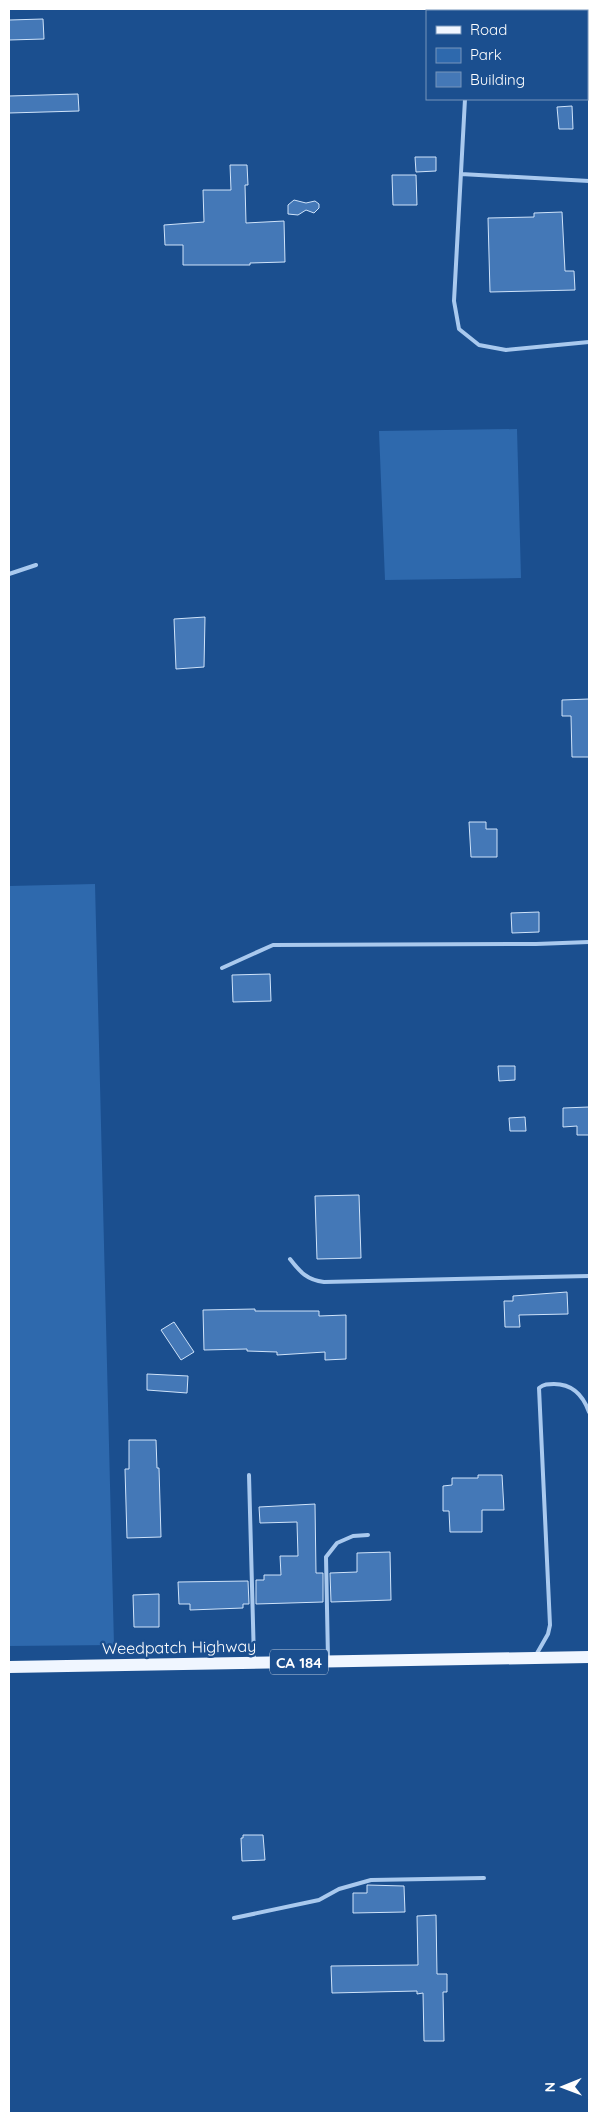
<svg xmlns="http://www.w3.org/2000/svg" width="598" height="2122" viewBox="0 0 598 2122" font-family="Quicksand,sans-serif">
  <rect width="100%" height="100%" fill="#1b4f8f"/>
  <path fill="#2e69ad" d="M517 429 521 578 385 580 379 431Z
    M95 884 114 1645 9 1646V886Z"/>
  <path fill="#4478b7" stroke="#cfe3fa" d="M43 19 44 39 9 40V20Z
    M78 94 79 111 9 113V96Z
    M572 106 573 129H559L557 107Z
    M415 157H436V171L416 172Z
    M230 165H247L248 185H245L246 223 284 221 285 262 250 263V265H183V245H165L164 225 204 222 203 190H231Z
    M392 175H416L417 205H393Z
    M294 200 306 203 315 201 319 204V208L314 213 306 210 298 215 288 214V205Z
    M562 212 565 271H574L575 290 490 292 488 218 534 217V213Z
    M205 617 204 667 176 669 174 619Z
    M589 699V757H572L571 716H562V700Z
    M469 822H486V829H497V857H471Z
    M539 912V932L512 933 511 913Z
    M270 974 271 1001 233 1002 232 975Z
    M498 1066H515V1080L499 1081Z
    M589 1107V1135H577V1126L563 1127V1108Z
    M525 1117 526 1131H510L509 1118Z
    M359 1195 361 1258 317 1259 315 1196Z
    M567 1292 568 1314 519 1315 520 1327H505L504 1301H513V1296Z
    M255 1309V1311H319V1316L346 1315V1359L325 1360V1352L277 1355V1352L247 1351V1349L204 1350 203 1310Z
    M174 1322 194 1352 181 1360 161 1330Z
    M147 1374 188 1376 187 1393 147 1390Z
    M129 1440H156L157 1468H159L161 1537 127 1538 125 1469H129Z
    M478 1475H502L504 1510H482V1532H450L449 1511H443V1486L452 1485V1478H478Z
    M315 1504 316 1573H323V1602L256 1604V1580H264V1575H281L280 1556H298L297 1522 260 1523 259 1507Z
    M390 1552 391 1600 331 1602 330 1573 357 1572V1553Z
    M248 1581 249 1604H243V1608L190 1610V1604H179L178 1582Z
    M159 1594V1627H134L133 1595Z
    M243 1835H263L265 1860 242 1861 241 1838H243Z
    M367 1885 404 1886 405 1912 353 1913V1893H367Z
    M436 1915 437 1974H447V1992H443L444 2041H424L423 1993 417 1994V1991L332 1993 331 1966 418 1965 417 1916Z"/>
  <g fill="none" stroke-linecap="round" stroke-linejoin="round">
    <path stroke="#a9c9ee" stroke-width="4" d="M471 11 472 9
      M465 99 454 301 459 329 479 345 506 350 589 342
      M461 174 589 181
      M9 574 36 565
      M222 968 273 945 536 944 589 942
      M290 1259C300 1272 307 1280 324 1282L589 1276
      M249 1475 254 1660
      M536 1655 548 1634 550 1625 539 1388C544 1384 548 1384 554 1384 573 1384 583 1395 589 1412
      M328 1659 326 1557 337 1543 353 1536 368 1535
      M234 1918 319 1900 339 1889 371 1880 484 1878"/>
    <path stroke="#f0f6ff" stroke-width="12" d="M9 1667 589 1657"/>
  </g>
  <g text-anchor="middle" dominant-baseline="central" stroke-width="5" stroke-linejoin="round" paint-order="stroke">
    <rect fill="#1b4f8f" stroke="#bbcadd" stroke-width="1" x="270" y="1649.5" width="58" height="25" rx="4"/>
    <g font-size="15" font-weight="bold" fill="#fff">
      <text x="299" y="1662">CA 184</text>
    </g>
    <g font-size="16" fill="#fff" stroke="#1b4f8f">
      <text transform="translate(179 1647) rotate(-1)">Weedpatch Highway</text>
    </g>
  </g>
  <rect width="598" height="2122" fill="none" stroke="#ffffff" stroke-width="20"/>
  <rect x="426" y="10" width="162" height="90" fill="#1b4f8f" stroke="#7695bc"/>
  <rect x="436" y="26" width="25" height="8" fill="#f0f6ff" stroke="#7695bc"/>
  <text x="470" y="35" font-size="15" fill="#ffffff">Road</text>
  <rect x="436" y="48" width="25" height="15" fill="#2e69ad" stroke="#7695bc"/>
  <text x="470" y="60" font-size="15" fill="#ffffff">Park</text>
  <rect x="436" y="72" width="25" height="15" fill="#4478b7" stroke="#7695bc"/>
  <text x="470" y="85" font-size="15" fill="#ffffff">Building</text>
  <g transform="translate(563 2087) rotate(269)" stroke="#1b4f8f" stroke-width="4" paint-order="stroke">
  <path d="M0-4L9 19L0 12L-9 19Z" fill="#ffffff"/>
  <text y="-8" font-size="14" font-weight="bold" text-anchor="middle" fill="#ffffff">N</text>
  </g>
</svg>
